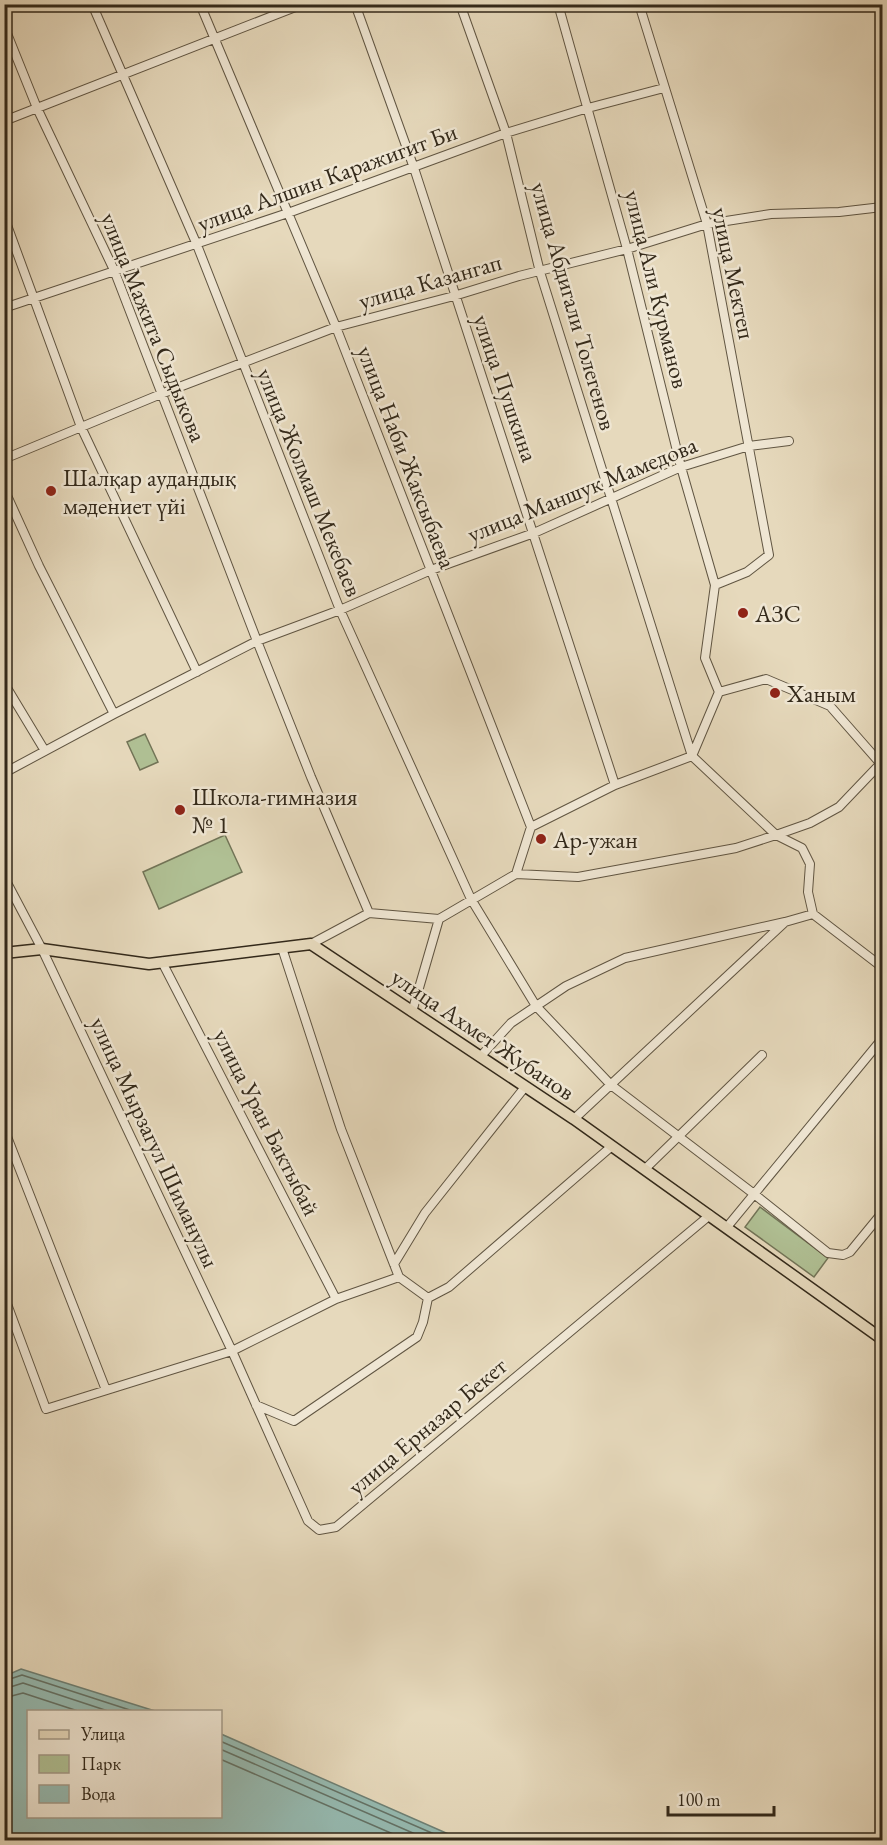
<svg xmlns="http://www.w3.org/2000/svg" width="887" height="1845" viewBox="0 0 887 1845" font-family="'EB Garamond',serif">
  <rect width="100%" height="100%" fill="#e6d9bc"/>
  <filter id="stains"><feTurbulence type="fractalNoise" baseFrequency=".00333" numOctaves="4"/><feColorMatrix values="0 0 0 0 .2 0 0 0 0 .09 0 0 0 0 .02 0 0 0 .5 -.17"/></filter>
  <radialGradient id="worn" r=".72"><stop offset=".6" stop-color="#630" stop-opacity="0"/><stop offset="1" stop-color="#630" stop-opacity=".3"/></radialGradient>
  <path fill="#b0c094" stroke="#727457" stroke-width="1.5" d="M145 734 158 762 140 770 127 742Z
    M225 835 242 872 159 909 143 872Z
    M760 1207 828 1258 814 1277 745 1227Z"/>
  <path fill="#96bab1" stroke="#6e8075" stroke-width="1.5" d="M21 1669 155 1711 28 1712V1816H220L221 1734 462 1840H5V1676Z"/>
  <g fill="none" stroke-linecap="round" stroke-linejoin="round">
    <path stroke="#647266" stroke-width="1.5" d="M4 1681 22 1675 136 1712
      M4 1689 23 1683 111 1712
      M4 1698 23 1693 81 1712
      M220 1741 448 1840
      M220 1749 429 1840
      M220 1759 407 1840"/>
    <defs>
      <path id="minor" d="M92 4 197 245 340 610 471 899 536 1006 611 1085 754 1194 828 1253 843 1255 850 1252 882 1213
        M200 4 336 327 531 827
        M355 4 414 168 615 785
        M460 4 506 133 540 272 692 756 776 835 802 848 810 864 808 892 813 914 882 967
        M558 4 627 249 681 467 715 585
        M4 26 37 108 114 270 257 641 311 777 369 913
        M4 121 303 4
        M4 217 81 427 197 672
        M4 308 288 213 506 133 588 108 664 88
        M4 459 161 394 336 327 454 296 519 276 627 249 707 224 771 214 839 212 882 207
        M4 489 39 566 114 714
        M4 683 45 751
        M719 692 766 679 830 706 880 763
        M4 773 114 714 257 641 340 610 431 570 534 533 681 467 749 446 789 441
        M516 874 531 827 615 785 692 756 719 692 705 658 715 585 747 572 769 555 707 224 639 4
        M4 877 42 949 232 1351 308 1521 319 1530 336 1527 710 1215
        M311 944 369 913 439 919
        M162 962 336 1299
        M412 1012 439 919 516 874 578 877 736 848 776 835 810 823 839 807 882 762
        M480 1057 511 1023 566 986 625 958 785 922
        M574 1119 785 922 813 914
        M4 1129 106 1390
        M645 1169 762 1055
        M727 1227 882 1039
        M394 1264 425 1213 525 1087
        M399 1277 428 1298 449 1287 612 1146
        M4 1296 46 1409 232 1351 336 1299 399 1277 341 1129 282 948
        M256 1405 294 1421 417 1337 423 1322 428 1298"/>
      <path id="major" d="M4 953 42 949 149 964 311 944 574 1119 882 1339"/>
    </defs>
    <use href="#minor" stroke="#605542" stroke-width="10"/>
    <use href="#major" stroke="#33291a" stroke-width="13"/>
    <use href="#minor" stroke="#efe6d3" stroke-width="8"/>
    <use href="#major" stroke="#e6d9bc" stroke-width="10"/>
  </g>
  <g fill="#8f2418" stroke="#efe6d3" stroke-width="2">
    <circle cx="51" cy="491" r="6"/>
    <circle cx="743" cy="613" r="6"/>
    <circle cx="775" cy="693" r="6"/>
    <circle cx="180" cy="810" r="6"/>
    <circle cx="541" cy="839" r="6"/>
  </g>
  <g text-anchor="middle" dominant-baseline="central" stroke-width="5" stroke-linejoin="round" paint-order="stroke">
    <g font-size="24" fill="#33291a" stroke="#efe6d3">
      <text transform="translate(327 177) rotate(-20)">улица Алшин Каражигит Би</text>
      <text transform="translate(734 273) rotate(78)">улица Мектеп</text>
      <text transform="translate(430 281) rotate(-16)">улица Казангап</text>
      <text transform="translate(657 289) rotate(76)">улица Али Курманов</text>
      <text transform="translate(574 306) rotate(74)">улица Абдигали Толегенов</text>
      <text transform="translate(154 327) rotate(68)">улица Мажита Сыдыкова</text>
      <text transform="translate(506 388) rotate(71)">улица Пушкина</text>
      <text transform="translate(407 457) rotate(69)">улица Наби Жаксыбаева</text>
      <text transform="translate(310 482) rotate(68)">улица Жолмаш Мекебаев</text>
      <text transform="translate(582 489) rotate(-22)">улица Маншук Мамедова</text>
      <text transform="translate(483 1034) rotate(34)">улица Ахмет Жубанов</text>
      <text transform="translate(267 1122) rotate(63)">улица Уран Бактыбай</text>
      <text transform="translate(155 1142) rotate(65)">улица Мырзагул Шиманулы</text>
      <text transform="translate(427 1426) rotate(-40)">улица Ерназар Бекет</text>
    </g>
    <g font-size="24" fill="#33291a" stroke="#efe6d3" text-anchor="start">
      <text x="63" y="477">Шалқар аудандық<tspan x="63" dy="28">мәдениет үйі</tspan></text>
      <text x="755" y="613">АЗС</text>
      <text x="787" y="693">Ханым</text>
      <text x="192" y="796">Школа-гимназия<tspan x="192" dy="28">№ 1</tspan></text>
      <text x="553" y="839">Ар-ужан</text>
    </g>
  </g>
  <rect width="887" height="1845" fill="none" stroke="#e6d9bc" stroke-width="24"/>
  <rect x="6" y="6" width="875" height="1833" fill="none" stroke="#33291a" stroke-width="3"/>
  <rect x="12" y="12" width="863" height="1821" fill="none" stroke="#33291a" stroke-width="1.5"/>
  <rect x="27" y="1710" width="195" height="108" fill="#efe6d3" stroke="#a49a89" stroke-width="1.5"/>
  <rect x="39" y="1730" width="30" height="9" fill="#e6d9bc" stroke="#a49a89" stroke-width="1.5"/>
  <text x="81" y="1740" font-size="18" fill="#33291a">Улица</text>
  <rect x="39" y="1755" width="30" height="18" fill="#b0c094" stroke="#a49a89" stroke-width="1.5"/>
  <text x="81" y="1770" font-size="18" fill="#33291a">Парк</text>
  <rect x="39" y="1785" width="30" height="18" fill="#96bab1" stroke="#a49a89" stroke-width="1.5"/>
  <text x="81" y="1800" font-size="18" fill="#33291a">Вода</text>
  <path d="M668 1806v9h106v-9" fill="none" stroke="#33291a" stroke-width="3"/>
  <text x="677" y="1806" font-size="18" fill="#33291a" stroke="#efe6d3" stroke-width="4.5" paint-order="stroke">100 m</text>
  <rect width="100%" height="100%" filter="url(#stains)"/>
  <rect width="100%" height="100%" fill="url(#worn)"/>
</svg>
